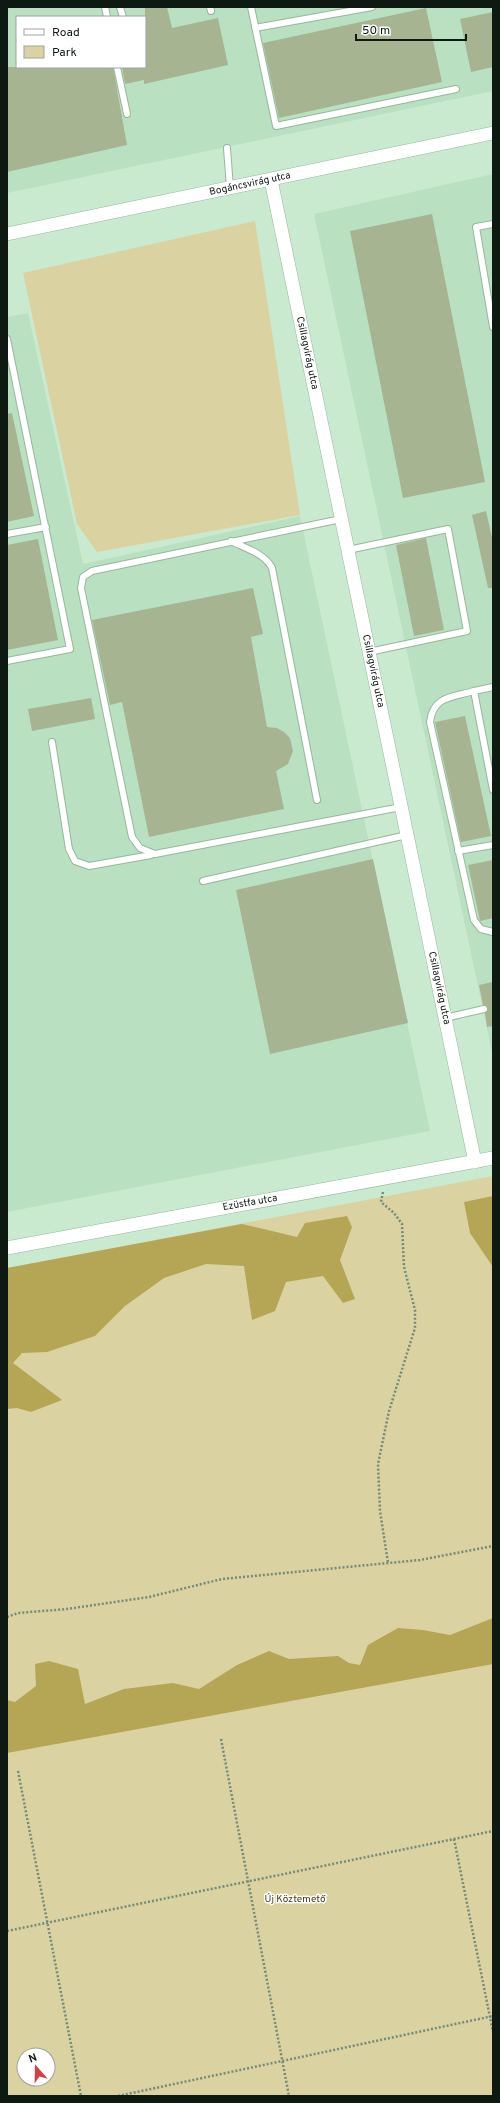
<svg xmlns="http://www.w3.org/2000/svg" width="500" height="2103" viewBox="0 0 500 2103" font-family="Overpass,sans-serif">
  <rect width="100%" height="100%" fill="#caead0"/>
  <path fill="#b9e0c1" fill-rule="evenodd" d="M7 7H493V91L7 193ZM17 17H145V67H17Z
    M493 174V1057L314 214Z
    M28 313 83 564 300 516 430 1131 7 1212V317Z"/>
  <path fill="#dad2a1" fill-rule="evenodd" d="M255 221 300 515 97 552 77 524 23 273Z
    M493 1176V2096H7V1268ZM24 2055H48V2079H24Z"/>
  <path fill="#b5a655" d="M493 1196V1267L470 1233 464 1202Z
    M347 1216 352 1227 340 1260 355 1299 343 1303 323 1276 286 1282 275 1311 252 1320 244 1266 206 1264 164 1278 125 1306 95 1336 47 1352 22 1353 13 1363 62 1400 31 1412 17 1408 7 1409V1268L242 1224 297 1237 305 1223Z
    M493 1618V1664L7 1753V1700L15 1702 36 1686 35 1664 49 1661 78 1669 85 1704 124 1689 173 1683 199 1689 237 1665 269 1651 289 1659 338 1656 349 1663 360 1665 368 1645 398 1628 423 1630 450 1635Z"/>
  <path fill="#a6b492" d="M145 7H167L172 28 218 18 228 65 144 84V80L125 84 122 67H145Z
    M426 8 442 82 279 118 263 43Z
    M493 12V67L471 72 460 19Z
    M7 67H113L127 145 7 172Z
    M432 214 485 482 403 498 350 231Z
    M12 413 34 516 7 522V414Z
    M486 511 493 542V588H488L472 515Z
    M426 538 444 630 414 636 396 545Z
    M38 539 58 640 7 650V545Z
    M253 588 263 634 251 637 267 727 277 728 284 732 290 738 293 751 288 764 276 771 284 809 149 837 122 702 110 705 92 620Z
    M91 698 95 719 32 731 28 709Z
    M465 716 491 836 461 842 435 722Z
    M373 859 408 1023 270 1054 236 890Z
    M493 860V918L480 921 468 865Z
    M493 982V1026L487 1027 485 1013 488 1008 483 1005 479 985Z"/>
  <g fill="none" stroke-linecap="round" stroke-linejoin="round">
    <defs>
      <path id="service" d="M105 7 107 17
        M120 7 123 17
        M210 7 211 11
        M251 7 276 126 456 89
        M255 28 372 7
        M117 67 127 114
        M227 148 230 188
        M493 224 476 227 493 327
        M7 339 70 649 7 661
        M341 519 92 571 83 577 81 588 132 837 140 848 155 854 401 807
        M7 534 46 527
        M231 541C245 548 264 553 272 568L317 800
        M348 550 448 529 467 631 369 652
        M493 687 474 691 493 790
        M474 691C453 697 433 696 430 722L474 920 481 929 493 932
        M52 742 69 849 75 861 89 866 151 855
        M458 851 493 845
        M203 881 407 835
        M445 1018 484 1009"/>
      <path id="minor" d="M271 180 475 1162
        M7 234 493 133
        M7 1248 493 1158"/>
    </defs>
    <use href="#service" stroke="#97b79d" stroke-width="8"/>
    <use href="#minor" stroke="#97b79d" stroke-width="14"/>
    <path stroke="#748b79" stroke-width="2.5" stroke-dasharray="2 2" stroke-linecap="butt" d="M383 1192 381 1202 394 1213 402 1224 404 1267 415 1310V1328L389 1411 378 1464 380 1511 388 1563
      M7 1617 18 1613 67 1609 149 1597 222 1579 420 1560 493 1546
      M221 1739 289 2096
      M18 1771 81 2096
      M454 1839 493 2032
      M7 1931 493 1831
      M118 2096 493 2016"/>
    <use href="#service" stroke="#fff" stroke-width="6"/>
    <use href="#minor" stroke="#fff" stroke-width="13"/>
  </g>
  <g text-anchor="middle" dominant-baseline="central" stroke-width="3" stroke-linejoin="round" paint-order="stroke">
    <g font-size="10" fill="#0e1a11" stroke="#fff">
      <text transform="translate(250 184) rotate(-12)">Bogáncsvirág utca</text>
      <text transform="translate(307 353) rotate(78)">Csillagvirág utca</text>
      <text transform="translate(373 671) rotate(78)">Csillagvirág utca</text>
      <text transform="translate(439 988) rotate(78)">Csillagvirág utca</text>
      <text transform="translate(250 1203) rotate(-10)">Ezüstfa utca</text>
    </g>
    <g font-size="10" fill="#3f3916" stroke="#fff">
      <text x="295" y="1899">Új Köztemető</text>
    </g>
  </g>
  <rect width="500" height="2103" fill="none" stroke="#0e1a11" stroke-width="16"/>
  <rect x="16" y="16" width="130" height="52" fill="#ffffff" stroke="#9fa3a0"/>
  <rect x="24" y="29" width="20" height="6" fill="#ffffff" stroke="#9fa3a0"/>
  <text x="52" y="36" font-size="12" fill="#0e1a11">Road</text>
  <rect x="24" y="46" width="20" height="12" fill="#dad2a1" stroke="#9fa3a0"/>
  <text x="52" y="56" font-size="12" fill="#0e1a11">Park</text>
  <g transform="translate(36 2067) rotate(340)"><circle r="19" fill="#ffffff" stroke="#9fa3a0"/>
  <path d="M0-3L7 15L0 10L-7 15Z" fill="#d14145"/>
  <text y="-6" font-size="11" font-weight="bold" text-anchor="middle" fill="#0e1a11">N</text>
  </g>
  <path d="M356 34v6h110v-6" fill="none" stroke="#0e1a11" stroke-width="2"/>
  <text x="362" y="34" font-size="12" fill="#0e1a11" stroke="#ffffff" stroke-width="3" paint-order="stroke">50 m</text>
</svg>
